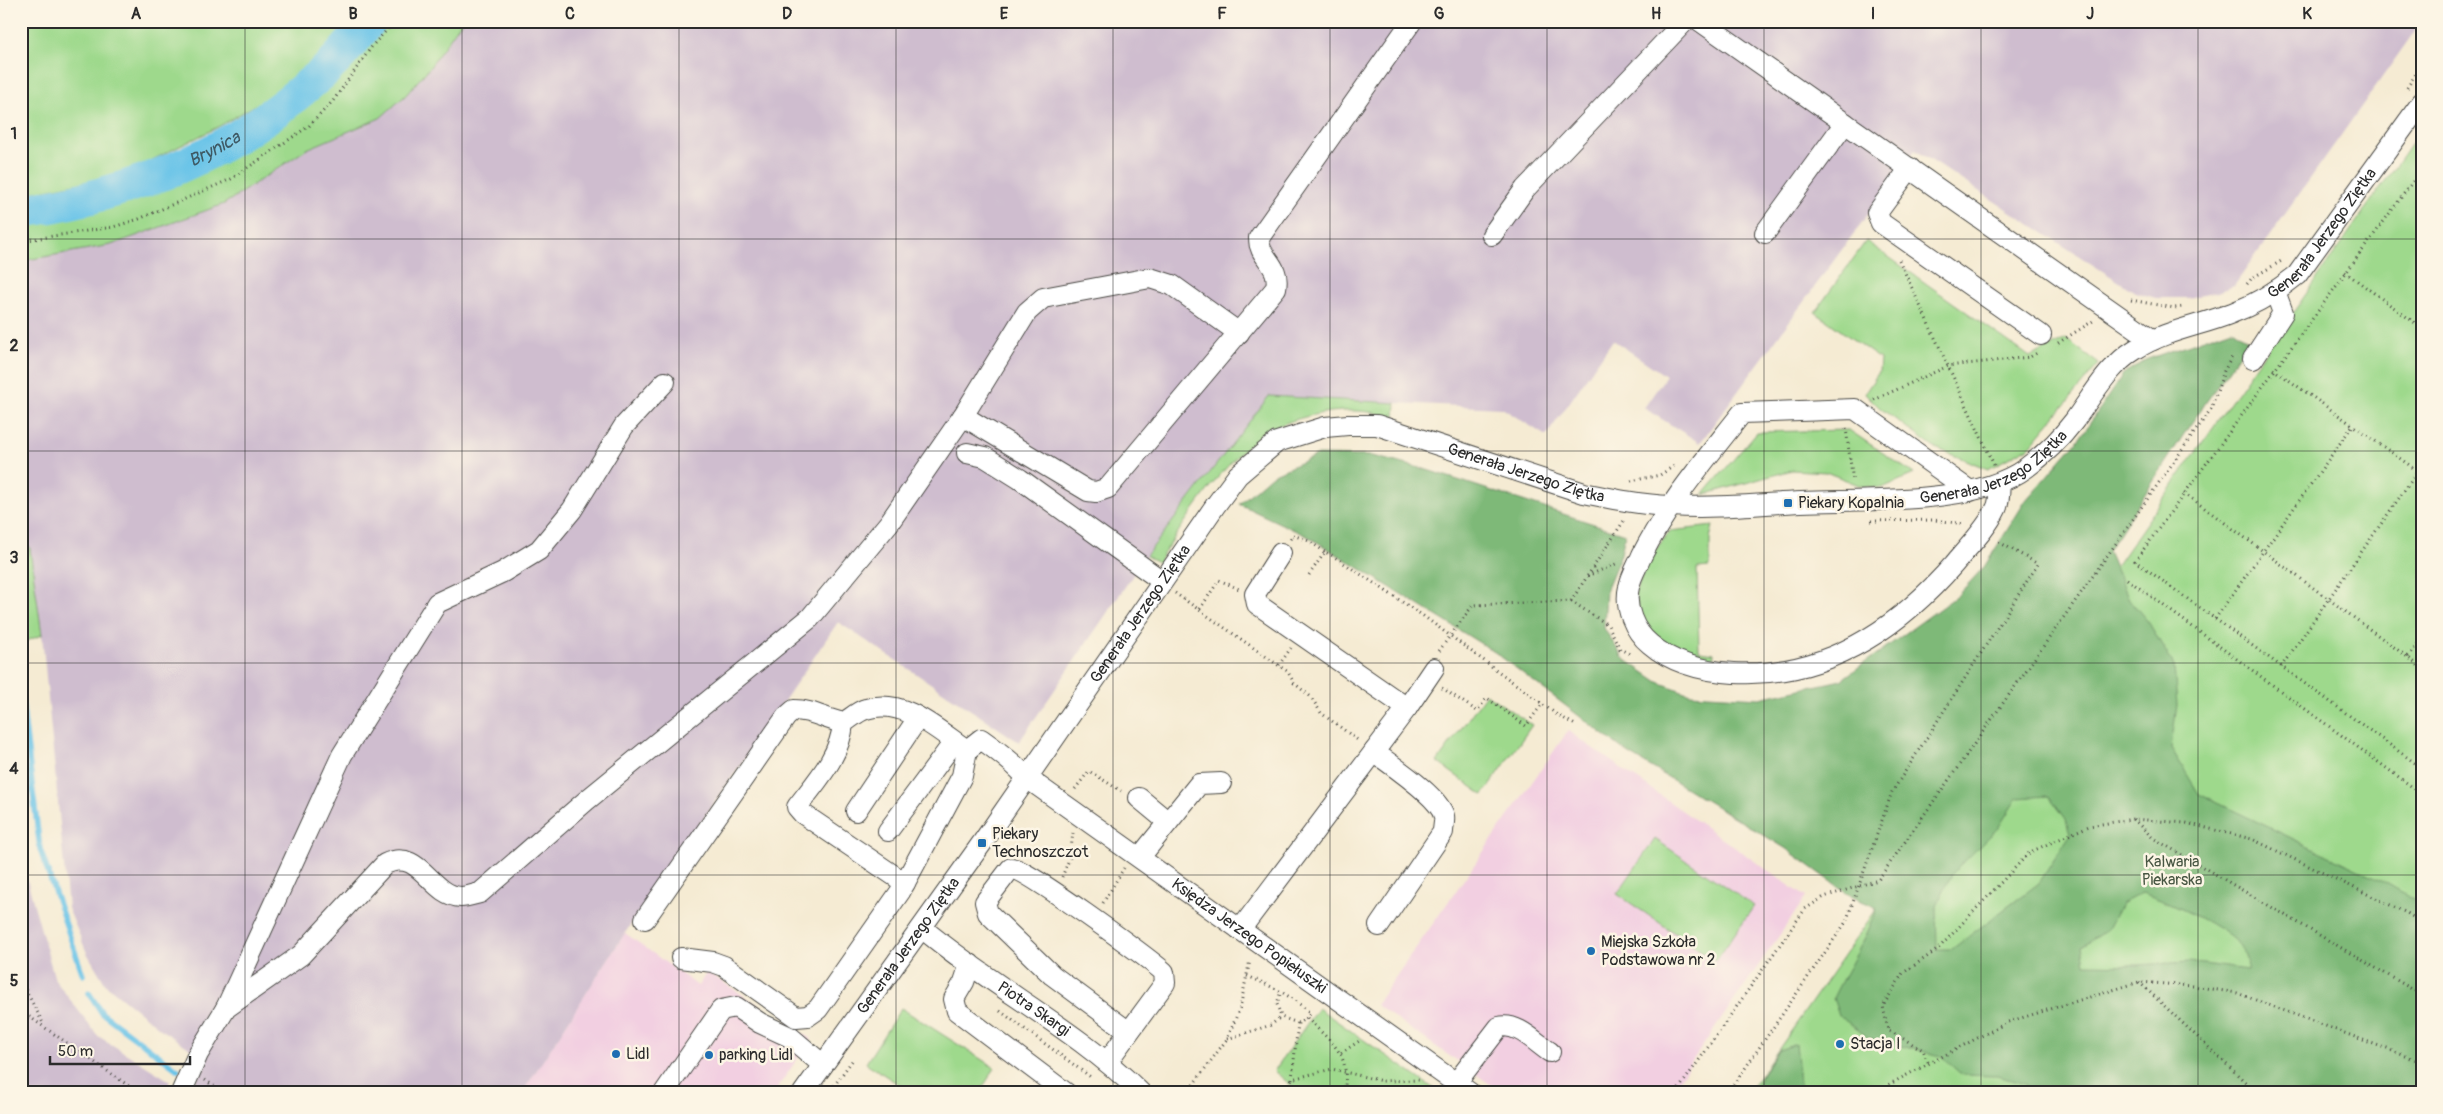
<svg xmlns="http://www.w3.org/2000/svg" width="2443" height="1114" viewBox="0 0 2443 1114" font-family="Pangolin,sans-serif">
  <rect width="100%" height="100%" fill="#fcf5e5"/>
  <filter id="ink" filterUnits="userSpaceOnUse"><feTurbulence type="fractalNoise" baseFrequency=".02" numOctaves="2"/><feDisplacementMap in="SourceGraphic" scale="10" xChannelSelector="R" yChannelSelector="G"/><feConvolveMatrix kernelMatrix="1 2 1 2 8 2 1 2 1" color-interpolation-filters="sRGB"/></filter>
  <filter id="wash" filterUnits="userSpaceOnUse"><feTurbulence type="fractalNoise" baseFrequency=".0096" numOctaves="4" result="noise"/><feDisplacementMap in="SourceGraphic" scale="20" xChannelSelector="R" yChannelSelector="G"/><feGaussianBlur stdDeviation="1.12" result="paint"/><feColorMatrix in="noise" values="0 0 0 0 0 0 0 0 0 0 0 0 0 0 0 0 0 1.4 0 .05"/><feComposite in="paint" operator="in"/></filter>
  <g filter="url(#wash)">
    <rect width="100%" height="100%" fill="#f5ebd3"/>
    <path fill="#f2cfe1" d="M1568 731 1806 897 1670 1093H1503L1376 1005Z
      M625 933 698 986 707 972 811 1039 774 1093H522Z"/>
    <path fill="#cfbdcf" d="M462 21H2422L2234 286 2218 292 2188 298H2156L2135 292 1915 150 1700 443 1644 408 1666 376 1613 340 1546 436 1502 408 1269 397 1146 556 1019 742 838 622 625 933 522 1093H190L206 1059 163 1031 106 985 87 953 68 908 42 635 30 549 21 531V261L111 245 224 204 307 149 380 118 405 96 430 67Z
      M21 843 24 869 55 980 98 1036 170 1081 165 1093H21Z"/>
    <path fill="#9ed98c" stroke="#64825c" d="M21 21H353L301 78 218 127 124 174 21 195Z
      M383 21H462L430 67 405 96 380 118 307 149 224 204 111 245 21 261V215L95 205 209 162 320 87Z
      M2422 128V1093H1748Z
      M1866 241 2030 357 2066 339 2099 364 2029 447 1988 469 1933 447 1880 408 1865 393 1879 372 1880 359 1815 312Z
      M1269 396 1396 403 1395 418C1359 406 1322 410 1286 423 1278 426 1269 429 1262 434 1220 466 1187 519 1158 562L1146 556Z
      M1849 430 1914 474 1882 488 1861 486 1826 472 1792 470 1703 495 1757 432Z
      M1713 526 1710 538V567L1697 568 1699 651 1714 653 1713 664 1675 652 1642 625 1635 593 1649 558 1670 531Z
      M21 531 30 549 42 635 21 643Z
      M1486 694 1532 725 1483 795 1437 762Z
      M1655 839 1754 906 1716 961 1617 894Z
      M901 1008 995 1068 979 1093H912L866 1063Z
      M1318 1008 1440 1093H1300L1274 1071Z"/>
    <path fill="#7eb978" stroke="#547252" fill-rule="evenodd" d="M2232 329 2249 341 2188 428 2108 551 2129 599 2149 623 2174 666 2177 705 2171 748 2199 794 2388 884 2422 904V1093H2031L2025 1084 1997 1076 1962 1075 1941 1056 1869 1038 1839 1016 1833 998C1847 968 1867 940 1877 908L1853 897 1785 848 1628 753 1496 653 1309 537 1239 504 1272 475 1318 455 1372 456 1424 469 1625 534 1621 554 1606 590 1604 628 1623 658 1658 682 1690 694 1760 698 1841 680 1957 596 1984 567 2026 500 2080 438 2123 374 2145 360ZM2049 796 2066 819 2070 835 2039 883 1952 949H1937L1936 906 1952 874 1998 828 2017 798ZM2142 893C2167 902 2240 931 2247 958 2248 961 2247 966 2247 970L2189 962 2137 965 2085 964 2082 946 2108 929 2121 904Z
      M1796 1044 1801 1093H1755L1761 1076 1779 1050Z"/>
    <g fill="none" stroke-linecap="round" stroke-linejoin="round">
      <path stroke="#6ac4e8" stroke-width="5.5" d="M21 693 40 849 83 975
        M89 993 102 1013 178 1070
        M198 1087 207 1093"/>
      <path stroke="#6ac4e8" stroke-width="34" id="s1" d="M21 211C124 196 221 158 301 91 311 82 323 74 332 64 346 50 358 35 370 21"/>
    </g>
  </g>
  <g filter="url(#ink)">
    <g fill="none" stroke-linecap="round" stroke-linejoin="round">
      <defs>
        <g id="minor">
          <path d="M1700 21 2153 340"/>
          <path d="M1910 168 1877 213 1881 223 2041 335"/>
          <path d="M1765 233 1845 123"/>
          <path d="M1492 235 1525 189 1685 21"/>
          <path d="M2253 359 2283 313 2275 291"/>
          <path d="M963 416 1088 491 1096 492 1108 488 1276 288C1281 264 1258 258 1259 238L1412 21"/>
          <path d="M967 453 985 457 1020 479 1162 581"/>
          <path d="M1970 491 1855 409 1742 413C1706 459 1668 503 1642 555 1638 565 1631 576 1629 587 1624 607 1634 631 1650 644 1673 664 1703 671 1734 673 1825 678 1897 630 1955 563 1969 546 1987 528 1996 509 2000 502 1999 491 2000 483"/>
          <path d="M1281 553 1255 594 1257 604 1407 708"/>
          <path d="M843 723C841 755 816 782 797 807L803 814 905 883"/>
          <path d="M1374 752C1391 765 1439 796 1444 816 1445 820 1443 827 1443 832L1379 926"/>
          <path d="M1139 798 1168 822"/>
          <path d="M856 811 918 718"/>
          <path d="M888 831 954 742"/>
          <path d="M1140 857 1199 784 1221 783"/>
          <path id="s2" d="M645 919 786 717 794 710C812 710 825 719 843 723 850 719 858 711 866 709 904 697 938 731 967 750L981 739C998 751 1014 763 1027 778L1470 1093"/>
          <path id="s3" d="M922 928C992 987 1075 1028 1141 1093"/>
          <path d="M1240 930 1407 708 1434 668"/>
          <path d="M681 958 713 962 724 966 796 1017 808 1016 818 1009 900 892 962 776 967 750"/>
          <path d="M970 964 964 982 954 999 957 1011 1066 1093"/>
          <path d="M226 1008 342 755 437 603 503 572 539 550 572 510 624 426 665 382"/>
          <path d="M1107 1062 1165 983 1164 972C1148 958 1023 866 1011 868L985 902 988 913 1052 975 1129 1032"/>
          <path d="M1456 1083 1499 1027C1517 1022 1535 1042 1550 1052"/>
          <path d="M181 1093 198 1054 226 1008 301 955 385 864C421 847 429 895 461 897 467 897 475 894 480 893L587 800 810 618 889 523 963 416 1027 312 1043 298 1150 278 1172 285 1239 333"/>
          <path d="M664 1093 721 1010 736 1007 760 1023 790 1037 823 1065"/>
          <path id="s4" d="M803 1093 982 843 1215 506 1238 475 1277 442 1325 427 1348 425H1377L1584 493C1613 499 1642 505 1671 506 1714 509 1758 504 1801 502 1864 499 1975 506 2026 468 2044 455 2061 438 2074 421 2093 395 2108 366 2136 349 2166 330 2200 326 2232 313 2256 304 2277 291 2297 275L2422 102"/>
        </g>
      </defs>
      <use href="#minor" stroke="#494844" stroke-width="22"/>
      <path stroke="#494844" stroke-width="3" stroke-dasharray="1 4" stroke-linecap="butt" d="M2417 71 2422 75
        M2407 88 2422 64
        M2422 169 2135 561 2422 768
        M21 241 113 227 139 219 231 179 309 126 333 101 373 45 395 21
        M1899 260 1994 465
        M2345 272 2422 328
        M2247 284 2252 278 2283 260
        M2131 300 2174 308 2184 307
        M2058 343 2093 321
        M2273 369 2422 474
        M1874 400 1948 366 2030 357 2037 353
        M1846 428 1853 482
        M1631 481 1660 475 1674 466
        M2184 493 2417 664 2422 672
        M1871 521 1934 520 1965 524
        M1290 539 1293 535 1309 541 1325 552
        M1309 575 1325 552 1333 556 1422 615 1556 714 1577 726
        M1587 576 1618 563
        M2127 579 2422 794
        M1175 593 1288 672 1294 683 1311 697 1321 713 1359 741
        M1571 601 1608 625 1620 649 1630 654
        M1200 609 1219 580 1239 589
        M2215 619 2353 425
        M1439 651 1473 605 1571 601 1625 519
        M2408 657 2422 638
        M1279 665 1291 648
        M2281 667 2418 471
        M1442 688 1477 711 1487 698 1526 726 1542 704
        M1075 789 1089 771 1121 791
        M2133 819 2153 838 2422 995
        M1062 877 1070 857 1073 833
        M1103 903 1124 868
        M1247 976C1271 986 1291 995 1310 1013L1307 1018 1298 1023 1281 1017 1277 1004 1281 991
        M21 981 44 1025
        M2139 982 2257 1093
        M21 1011 139 1093
        M1000 1011 1092 1078
        M1307 1018C1333 1045 1351 1052 1344 1093
        M1227 1039 1271 1025 1281 1017
        M1341 1053 1361 1040
        M1928 1062 1923 1050 1888 1030 1883 1006 1903 973 1937 950 2030 852 2089 826 2133 819 2186 823 2252 839 2407 913 2422 923
        M1292 1079 1298 1023
        M205 1080 224 1093
        M834 1086 854 1058
        M1187 1093 1227 1039 1240 1008 1250 960
        M1283 1093 1292 1079 1332 1069 1382 1081 1420 1080
        M1676 1093 1805 909 1824 897 1878 880 2211 409 2224 371 2233 355
        M1728 1093 1846 922 1892 792 2038 564 1997 541
        M1885 1093 1886 1086 2008 1022 2139 982 2193 986 2237 993 2422 1062"/>
      <use href="#minor" stroke="#fff" stroke-width="20"/>
    </g>
  </g>
  <path fill="none" stroke="#2b2b2b" stroke-width="1" stroke-opacity="0.55" d="M245 21V1093M462 21V1093M679 21V1093M896 21V1093M1113 21V1093M1330 21V1093M1547 21V1093M1764 21V1093M1981 21V1093M2198 21V1093M21 239H2422M21 451H2422M21 663H2422M21 875H2422"/>
  <g fill="#1f6fb2" stroke="#fcf5e5" stroke-width="2">
    <rect x="1783" y="498" width="10" height="10" rx="2.5"/>
    <rect x="977" y="838" width="10" height="10" rx="2.5"/>
    <circle cx="1591" cy="951" r="5"/>
    <circle cx="1840" cy="1044" r="5"/>
    <circle cx="616" cy="1054" r="5"/>
    <circle cx="709" cy="1055" r="5"/>
  </g>
  <g text-anchor="middle" dominant-baseline="central" stroke-width="5" stroke-linejoin="round" paint-order="stroke">
    <g font-size="16" fill="#2b2b2b" stroke="#fcf5e5">
      <text stroke="none"><textPath href="#s4" startOffset="1965">Generała Jerzego Ziętka</textPath></text>
      <text stroke="none"><textPath href="#s4" startOffset="1546">Generała Jerzego Ziętka</textPath></text>
      <text stroke="none"><textPath href="#s4" startOffset="1066">Generała Jerzego Ziętka</textPath></text>
      <text stroke="none"><textPath href="#s4" startOffset="586">Generała Jerzego Ziętka</textPath></text>
      <text stroke="none"><textPath href="#s2" startOffset="799">Księdza Jerzego Popiełuszki</textPath></text>
      <text stroke="none"><textPath href="#s4" startOffset="181">Generała Jerzego Ziętka</textPath></text>
      <text stroke="none"><textPath href="#s3" startOffset="138">Piotra Skargi</textPath></text>
    </g>
    <g font-size="16" fill="#2b2b2b" stroke="#fcf5e5" text-anchor="start">
      <text x="1798" y="503">Piekary Kopalnia</text>
      <text x="992" y="834">Piekary<tspan x="992" dy="18">Technoszczot</tspan></text>
      <text x="1601" y="942">Miejska Szkoła<tspan x="1601" dy="18">Podstawowa nr 2</tspan></text>
      <text x="1850" y="1044">Stacja I</text>
      <text x="626" y="1054">Lidl</text>
      <text x="719" y="1055">parking Lidl</text>
    </g>
    <g font-size="16" fill="#485643" stroke="#fcf5e5">
      <text x="2172" y="862">Kalwaria<tspan x="2172" dy="18">Piekarska</tspan></text>
    </g>
    <g font-size="18" font-style="italic" fill="#3e5964" stroke="#fcf5e5">
      <text stroke="none"><textPath href="#s1" startOffset="204">Brynica</textPath></text>
    </g>
  </g>
  <rect width="2443" height="1114" fill="none" stroke="#fcf5e5" stroke-width="55"/>
  <path d="M50 1056v8h140v-8" fill="none" stroke="#2b2b2b" stroke-width="2.5"/>
  <text x="58" y="1056" font-size="15" fill="#2b2b2b" stroke="#fcf5e5" stroke-width="4" paint-order="stroke">50 m</text>
  <rect x="28" y="28" width="2388" height="1058" fill="none" stroke="#2b2b2b" stroke-width="2"/>
  <g font-size="16" text-anchor="middle" font-weight="bold" fill="#2b2b2b">
    <text x="136" y="19">A</text>
    <text x="353" y="19">B</text>
    <text x="570" y="19">C</text>
    <text x="787" y="19">D</text>
    <text x="1004" y="19">E</text>
    <text x="1222" y="19">F</text>
    <text x="1439" y="19">G</text>
    <text x="1656" y="19">H</text>
    <text x="1873" y="19">I</text>
    <text x="2090" y="19">J</text>
    <text x="2307" y="19">K</text>
    <text x="14" y="139">1</text>
    <text x="14" y="351">2</text>
    <text x="14" y="563">3</text>
    <text x="14" y="774">4</text>
    <text x="14" y="986">5</text>
  </g>
</svg>
